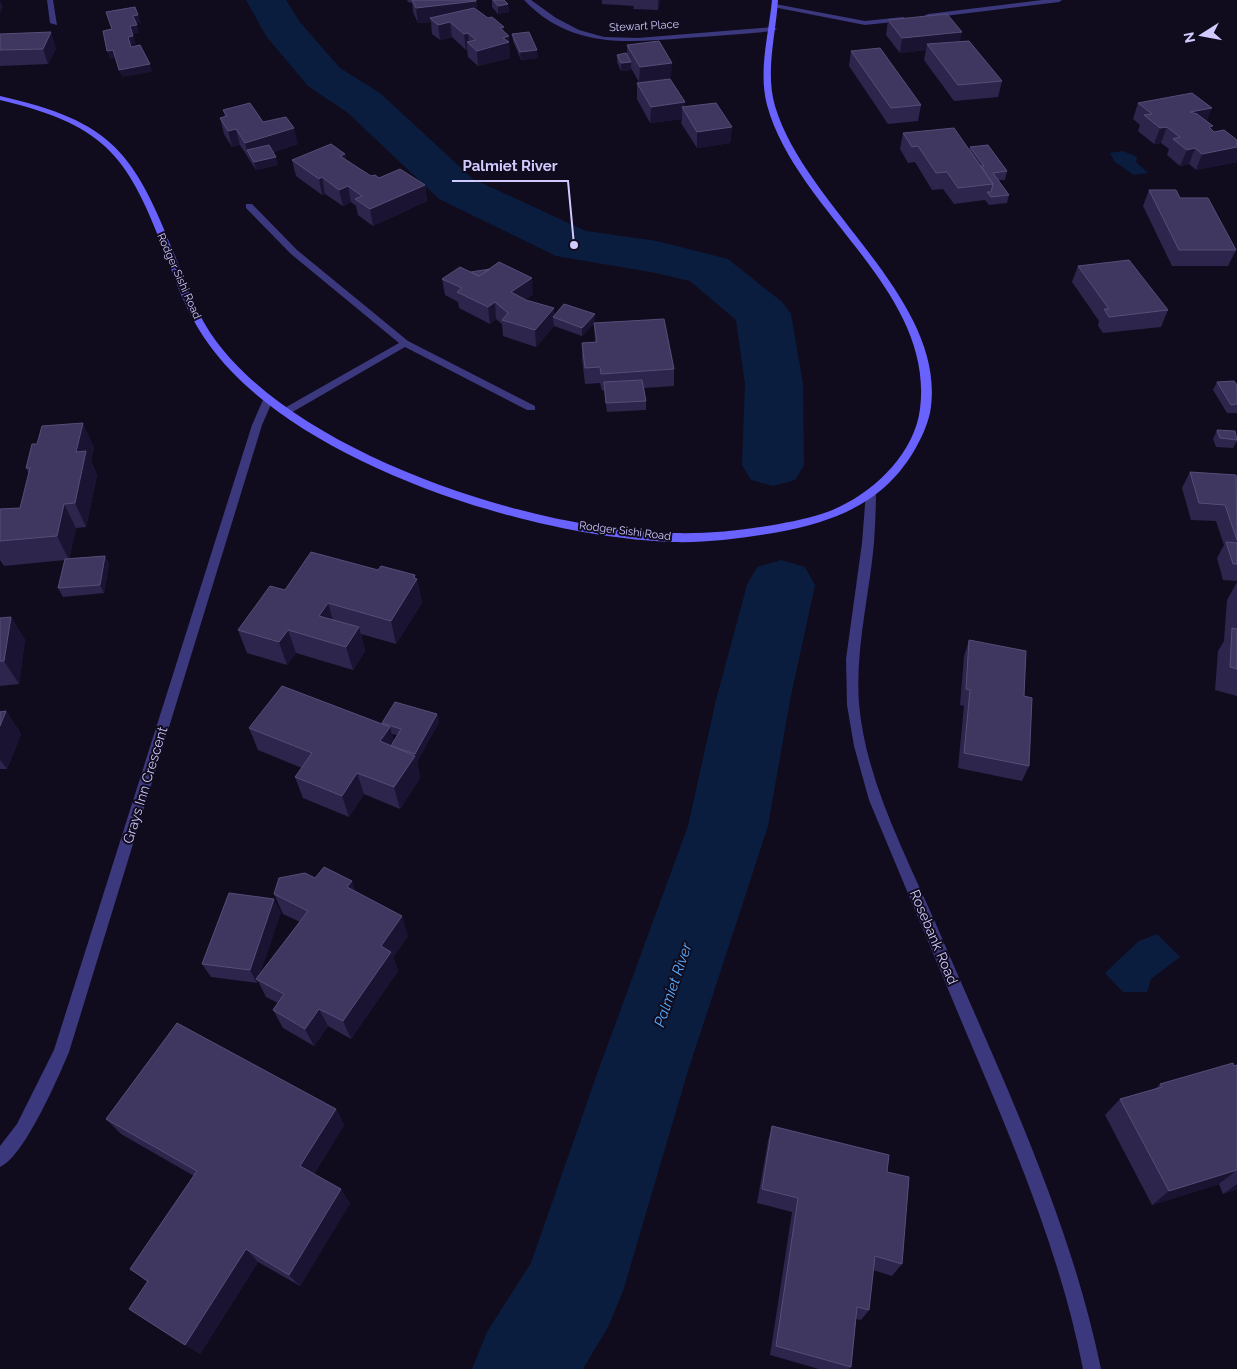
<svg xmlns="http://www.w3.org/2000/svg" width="1237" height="1369" viewBox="0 0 1237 1369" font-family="Raleway,sans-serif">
  <rect width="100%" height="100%" fill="#100c1e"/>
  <path fill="#0b1d3e" d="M1123 151 1137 157 1136 162 1148 173 1134 175 1115 162 1110 153Z
    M1157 934 1180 957 1151 979 1147 992H1123L1105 973 1139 941Z"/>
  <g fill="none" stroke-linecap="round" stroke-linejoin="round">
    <path fill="#0b1d3e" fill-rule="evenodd" d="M246 0H286L299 21 340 68 380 93 473 179 586 231 657 241 728 259 782 302 791 314 803 384 804 465 795 480 773 486 751 480 742 465 745 384 736 320 690 281 656 273 556 256 439 199 348 113 308 86 266 36Z
      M781 560 805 567 815 585 790 700 768 826 687 1074 623 1291 608 1327 583 1369H472L487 1332 531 1263 597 1074 688 826 716 700 747 585 757 567Z"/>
    <path fill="#3c387d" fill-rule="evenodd" d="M1042 0H1062L1059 2 928 18 924 16 928 14Z
      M775 4 865 21 903 17 907 19 903 21 865 25 773 7 772 6Z
      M246 204H252L297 250 408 341 535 406V410H527L405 347 289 414H281V410L399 343 291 254 246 208Z"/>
    <path fill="#3c387d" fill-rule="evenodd" d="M47 0H53L57 25 50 23Z
      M524 0H531L556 18 579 30 604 37 638 38 773 27 777 29 773 31C744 34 714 36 685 38 624 43 570 48 524 0Z
      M268 397 273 400 262 425 69 1052C58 1078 24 1157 0 1167V1146L17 1124 54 1050 252 425 263 400Z
      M871 488 876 492C876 509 875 526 874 543 869 597 855 650 859 704 866 781 905 853 935 922 997 1068 1069 1213 1101 1369H1083C1061 1256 1016 1150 971 1044 937 963 903 881 869 800L854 746 847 705 846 659 862 543 866 492Z"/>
    <path fill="#6a62fd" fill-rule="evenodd" d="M772 0H778C776 34 765 72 775 106 805 208 950 301 930 413 927 426 921 439 914 451 883 503 836 521 779 532 744 538 708 543 673 542 532 538 295 463 210 346 192 322 180 294 170 266 130 162 114 127 0 100V96C116 122 135 155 177 261 188 289 198 317 216 341 301 456 535 531 674 533 709 534 744 530 779 524 799 520 822 516 841 506 877 489 915 451 920 409 935 290 796 212 767 105 758 71 769 33 772 0Z"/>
  </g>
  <path fill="#2d254c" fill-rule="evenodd" d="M407 0H476L477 10 504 32 510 52H509L510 58 478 66 468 57 467 49 466 50 452 37 440 40 432 34 431 22 418 23 413 12 412 3 408 2Z
    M492 0H504L508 4 509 12 498 14 492 7Z
    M602 0H660L658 10 633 9 634 6 602 4Z
    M888 20 960 42 1002 81 998 97 954 101 924 60 926 50 900 53 886 35Z
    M0 34 56 48 48 64 0 66Z
    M512 34 538 58 521 60 513 41Z
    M627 45 671 78 639 82 631 68V70L621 71 617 62V55L627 54Z
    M851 51 921 105 918 121 888 124 849 66Z
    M637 83 685 102 684 107 732 127 730 143 697 148 681 123 682 119 650 123 637 99Z
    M1138 103 1207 121 1212 130 1214 132 1237 140V162L1196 170 1189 164 1180 166 1167 155 1169 149 1161 143 1154 144 1138 131 1140 125 1133 119Z
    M223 110 263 122 298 144 273 152 278 165 256 170 240 145 232 147 224 134 220 118 225 117Z
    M903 133 969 150 970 147 1007 171 1005 180H998L1009 195 1007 203 989 205 985 200 954 204 943 189 932 190 915 162 908 163 900 149Z
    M345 154 346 160 371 176 425 185 427 201 373 226 358 215 356 206 351 202 343 206 325 194 322 195 296 176 292 160Z
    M1149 190 1180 198 1236 250 1228 266H1172L1143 206Z
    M1078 266 1168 310 1161 327 1103 333 1098 326 1099 321 1072 282Z
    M471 272 533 294 525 300 554 316 595 314 594 323 674 369V386L644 388 646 401V410L607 412 604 390 602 391 600 383 585 384 582 359V343L595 342 594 323 582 336 554 326 536 347 503 336 502 324 496 319 490 324 459 308 458 302 445 295 442 279Z
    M1217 382 1237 385V413H1227L1213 390Z
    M1217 430 1237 438V441L1233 448 1216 447 1213 439Z
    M94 447 91 461 97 475 86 527 76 528 69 559 105 556 109 564 104 593 63 597 58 588 65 560 4 566 0 560V509L20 508 29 474 26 468Z
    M1190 472 1237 476V581L1223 580 1217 558 1224 545 1216 521 1191 520 1182 488Z
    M378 570 415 575V579H417L422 603 396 644 361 634 365 651 353 670 296 653 287 665 247 653 238 630 285 590Z
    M1237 582V696L1215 690 1218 651 1224 641 1227 600Z
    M11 617 25 640 19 684 0 686V618Z
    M969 640 1029 766 1022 781 958 768 964 706 960 705 964 656Z
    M0 711H6L21 734 7 769H0Z
    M437 714 439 722 417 762 420 778 400 809 364 794 349 817 303 798 295 777 302 768 258 750 249 728 382 724ZM392 734 398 735 394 742Z
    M315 878 352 881 355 892 408 936 393 957 398 971 351 1039 328 1026 314 1046 283 1028 273 1010 278 1003 266 997 258 981 257 983 211 977 202 964 281 912 260 973 300 922 283 914 274 894Z
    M1237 1065V1189L1223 1194 1219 1184 1152 1205 1105 1115 1120 1099 1155 1089 1160 1084Z
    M336 1109 344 1125 314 1174 350 1203 300 1286 258 1262 200 1354 129 1309 147 1282 130 1269 194 1176 121 1134 106 1119Z
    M772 1126 887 1172 902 1264 892 1276 873 1270 869 1310 861 1320 856 1319 851 1367 849 1369H819L770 1355 792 1212 757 1203 768 1141Z"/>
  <path fill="#1a1432" d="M0 0 3 7 0 13Z
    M658 0H660L658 10Z
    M476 1 478 16 430 18 431 22 418 23 416 8Z
    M508 4 509 12 498 14V6Z
    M138 15 141 23H136L133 16Z
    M450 22 452 37 440 40 438 25Z
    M137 25 139 33 132 34 130 26Z
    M504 27V37L509 36 510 52H509L510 58 478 66 477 51 500 28Z
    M51 32 56 48 48 64 43 49Z
    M962 32 959 47 927 44 926 50 900 53 902 38Z
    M468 33 469 44 467 42V49L466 50 464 34Z
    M133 36 136 44 130 45 128 37Z
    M113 50 115 58 110 59 107 51Z
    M537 50 538 58 521 60 520 52Z
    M631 62V70L621 71V63Z
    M672 63 671 78 639 82 640 67Z
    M150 64 152 72 122 77 119 70Z
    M685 102 684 111 682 107V119L650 123 651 107Z
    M1212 108 1206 123 1190 112Z
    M732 127 730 143 697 148V132Z
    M1167 127 1161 143 1154 144 1160 128Z
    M294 128 298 144 252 158 247 150 245 143Z
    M236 129 240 145 232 147 228 131Z
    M1237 147V162L1196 170 1202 154Z
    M1195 148 1189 164 1180 166 1187 150Z
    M345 154 348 170 340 156Z
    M276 157 278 165 256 170 254 162Z
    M322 177 325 194 322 195 319 179Z
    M425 185 427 201 373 226 370 209Z
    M348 186 351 202 343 206 339 190Z
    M532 278 533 294 513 309 511 292Z
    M495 302 496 319 490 324 488 307Z
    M554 308 555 318 553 317 554 326 536 347 535 330Z
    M595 314V323L582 336V328Z
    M83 423 94 447 91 461 97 475 86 527 75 503 76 452Z
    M64 504 76 528 69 560 57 536Z
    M105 556 109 564 104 593 100 585Z
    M415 575 416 581 417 579 422 603 396 644 391 621Z
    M328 603 335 627 319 616Z
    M11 617 25 640 19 684 4 661Z
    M359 627 365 651 353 670 346 647Z
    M288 630 296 653 287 665 279 642Z
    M6 711 21 734 7 769 0 760V725Z
    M437 714 439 722 417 762 420 778 400 809 394 787 415 756V754Z
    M390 727 396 749 380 741Z
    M357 773 364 794 349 817 342 796Z
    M352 881 359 901 347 887Z
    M274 899 281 912 258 980 256 979 258 981 257 983 250 970Z
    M402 916 408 936 393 957 398 971 351 1039 343 1021 381 946Z
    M319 1009 328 1026 314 1046 305 1029Z
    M336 1109 344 1125 310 1180 300 1166Z
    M1237 1170 1219 1184 1152 1205 1169 1191Z
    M1237 1184V1189L1223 1194Z
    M341 1189 350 1203 300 1286 289 1275Z
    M246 1249 258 1262 200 1354 185 1345Z"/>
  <path fill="#3f375f" stroke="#564e78" d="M412 0H476V1L416 8Z
    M493 0H504L508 4 498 6Z
    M135 7 138 15 133 16 137 25 130 26 133 36 128 37 131 47 140 45 150 64 119 70 113 50 107 51 103 31 112 29 106 12Z
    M474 8 488 18 492 17 504 27 500 28 509 36 503 38 509 42 477 51 467 42 476 40 468 33 464 34 450 22 438 25 430 18Z
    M947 14 962 32 902 38 888 20Z
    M51 32 43 49 0 50V34Z
    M529 32 537 50 520 52 512 34Z
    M659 41 672 63 640 67 627 45Z
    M969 41 1002 81 958 85 927 44Z
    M880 48 921 105 891 108 851 51Z
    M626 53 631 62 621 63 617 55Z
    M670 79 685 102 651 107 637 83Z
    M1192 93 1212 108 1190 112 1197 114 1213 126 1209 127 1214 132 1224 130 1237 140V147L1202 154 1195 148 1187 150 1173 139 1180 137 1167 127 1160 128 1144 115 1152 114 1138 103Z
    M250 103 263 122 286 117 294 128 245 143 236 129 228 131 220 118 227 116 223 110Z
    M716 103 732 127 697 132 682 107Z
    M954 128 993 184 958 188 947 172 936 173 918 146 912 147 903 133Z
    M331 144 345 154 340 156 371 176 375 175 379 178 400 169 425 185 370 209 355 199 362 196 348 186 339 190 322 177 319 179 292 160Z
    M269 145 276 157 254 162 247 150Z
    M988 145 1007 171 993 173 1009 195 991 197 987 192H991L993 184 981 166H984L970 147Z
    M1149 190H1176L1180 198H1208L1236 250H1179Z
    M1129 260 1168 310 1109 317 1104 309H1109L1078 266Z
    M499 262 532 278 511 292 526 300 554 308 535 330 502 320 508 313 495 302 488 307 457 292 462 288 442 279 460 267 479 276Z
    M490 269 479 276 471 272Z
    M564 304 595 314 582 328 553 317Z
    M664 319 674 369 601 374 600 367 585 368 582 343 597 342 594 323Z
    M642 380 646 401 606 403 604 382Z
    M1234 381 1237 385V404L1231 405 1217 382Z
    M83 423 76 452 86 451 75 503 64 504 57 536 0 541V509L20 508 30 468H26L32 444H37L42 426Z
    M1217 430 1235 431 1237 440 1220 438Z
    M1190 472 1236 475 1237 540 1225 505 1199 503Z
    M1226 542 1237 543V564H1233Z
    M311 552 378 570 381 566 415 575 414 578 417 579 391 621 328 603 319 616 359 627 346 647 288 630 279 642 238 630 270 586 285 590Z
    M105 556 100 585 58 588 65 559Z
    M11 617 4 661H0V618Z
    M1232 628 1237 629V669L1230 667Z
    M969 640 1026 651 1024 696 1032 698 1029 766 964 753 970 690 966 689Z
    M282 686 390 727 380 741 415 756 394 787 357 773 342 796 295 777 312 753 249 728Z
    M395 702 437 714 415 754 391 746 401 729 382 723Z
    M6 711 0 726V712Z
    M324 867 352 881 347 887 402 916 381 946 391 952 343 1021 319 1009 305 1029 273 1010 284 994 256 979 308 911 274 894 279 878 305 873 315 878Z
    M229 893 274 899 250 970 202 964Z
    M177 1023 336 1109 300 1166 341 1189 289 1275 246 1249 185 1345 129 1309 148 1281 130 1269 197 1171 106 1119Z
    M1233 1063 1234 1066 1237 1065V1170L1169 1191 1120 1099 1162 1087 1160 1084Z
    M772 1126 889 1155 887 1172 909 1177 902 1264 875 1256 869 1310 857 1307 851 1367 776 1346 798 1198 762 1189Z"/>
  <g text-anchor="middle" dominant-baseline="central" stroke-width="4" stroke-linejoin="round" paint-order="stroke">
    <g font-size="11" fill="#d1cafe" stroke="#100c1e">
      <text transform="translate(644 26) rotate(-3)">Stewart Place</text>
      <text transform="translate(179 276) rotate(66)">Rodger Sishi Road</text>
      <text transform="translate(625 531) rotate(7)">Rodger Sishi Road</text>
    </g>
    <g font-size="14" fill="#d1cafe" stroke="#100c1e">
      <text transform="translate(145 785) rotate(-73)">Grays Inn Crescent</text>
      <text transform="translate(934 937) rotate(67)">Rosebank Road</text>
    </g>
    <g font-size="15" font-style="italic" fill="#59adfd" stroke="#100c1e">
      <text transform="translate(673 985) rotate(-71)">Palmiet River</text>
    </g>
  </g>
  <path fill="none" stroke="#d1cafe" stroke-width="2" d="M574 245L568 181H452"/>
  <circle fill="#d1cafe" stroke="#100c1e" stroke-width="2" cx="574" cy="245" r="5"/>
  <g font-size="15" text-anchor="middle" font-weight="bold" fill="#d1cafe" stroke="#100c1e" stroke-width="4" stroke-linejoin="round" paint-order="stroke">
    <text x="510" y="171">Palmiet River</text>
  </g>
  <g transform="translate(1202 35) rotate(259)" stroke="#100c1e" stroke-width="4" paint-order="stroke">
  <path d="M0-4L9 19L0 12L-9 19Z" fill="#d1cafe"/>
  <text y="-8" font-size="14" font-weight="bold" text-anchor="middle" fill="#d1cafe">N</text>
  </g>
</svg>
